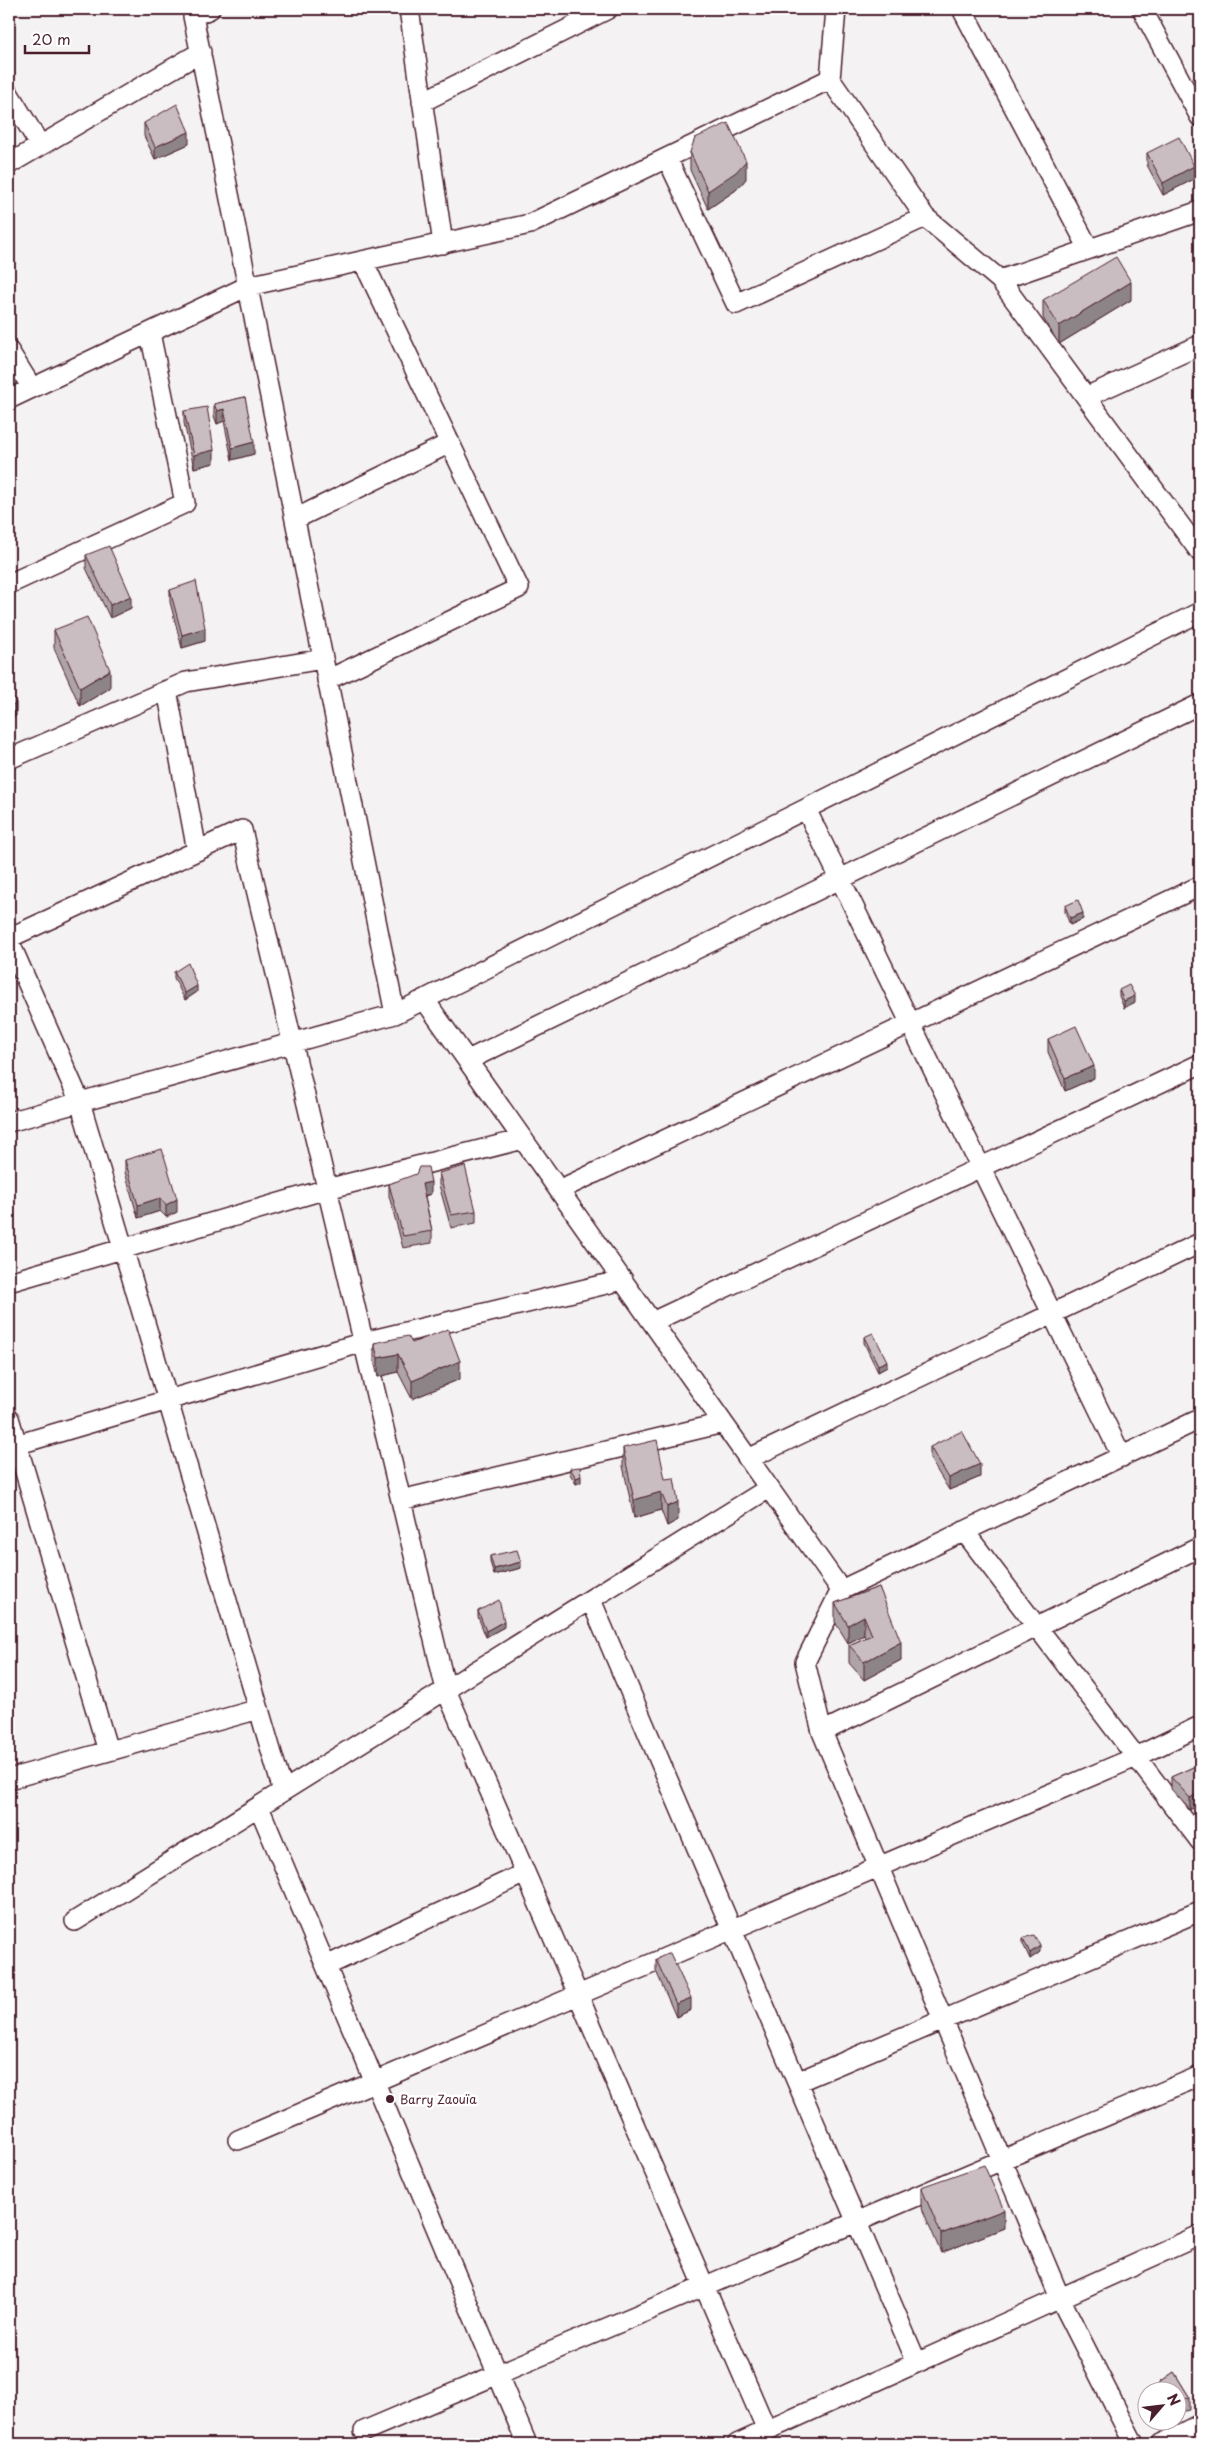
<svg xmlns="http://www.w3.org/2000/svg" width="1209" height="2453" viewBox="0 0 1209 2453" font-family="'Playpen Sans',sans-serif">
  <rect width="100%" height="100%" fill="#f4f2f2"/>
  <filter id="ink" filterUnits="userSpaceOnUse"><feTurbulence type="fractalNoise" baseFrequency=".02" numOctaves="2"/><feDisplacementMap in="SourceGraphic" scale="10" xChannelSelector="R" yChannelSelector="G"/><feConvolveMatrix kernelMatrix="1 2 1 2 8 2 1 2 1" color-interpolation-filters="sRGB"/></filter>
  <g filter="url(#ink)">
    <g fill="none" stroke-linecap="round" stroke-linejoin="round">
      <defs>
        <path id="street" d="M210 9 193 16 395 1014
          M409 9 443 244
          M836 9 830 79 925 217 1000 280 1200 552
          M962 9 1089 249
          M1142 9 1200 117
          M9 94 40 145
          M422 102 608 9
          M667 158 736 304 925 217
          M9 164 201 52
          M1000 280 1200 211
          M9 351 32 388
          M1086 397 1200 345
          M9 399 248 286 530 224 830 79
          M295 519 450 443
          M9 584 185 503 150 333
          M327 680 519 588 363 261
          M167 690 197 851
          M9 759 186 682 323 659
          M806 809 1122 1457
          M9 938 242 830 446 1690 767 2431
          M9 941 80 1102 283 1791
          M424 999 841 1590
          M468 1060 1200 704
          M9 1122 395 1014 1200 612
          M559 1190 1200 886
          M9 1282 327 1189 523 1139
          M652 1322 1200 1064
          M9 1418 108 1751
          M9 1447 364 1342 623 1280
          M748 1459 1200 1243
          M401 1500 723 1423
          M964 1531 1200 1841
          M591 1600 917 2363
          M822 1732 1200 1547
          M9 1779 259 1709
          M259 1807 527 2444
          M75 1921 769 1488
          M326 1966 525 1873
          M797 2082 1200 1911
          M238 2140 1136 1757 1200 1726
          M364 2431 1200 2076
          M737 2444 1200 2235
          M1134 2444 1060 2298 822 1732 805 1662 841 1590 1200 1419
          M1161 2444 1200 2424"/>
      </defs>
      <use href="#street" stroke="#4a1f2b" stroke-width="22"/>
      <use href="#street" stroke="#fff" stroke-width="19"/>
    </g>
    <path fill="#aea3a6" stroke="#4a1f2b" d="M144 123 189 144 155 159 144 136Z
      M690 152 746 179 736 190 708 209 690 170Z
      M1147 153 1194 179 1163 195 1147 165Z
      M1043 300H1131L1059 344 1043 318Z
      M245 397 254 454 232 460 224 421 217 424 214 416V404Z
      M184 411 214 463 194 468 184 423Z
      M86 555 131 608 110 618 86 568Z
      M170 590 205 641 182 648 170 602Z
      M54 630 110 688 80 706 54 648Z
      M1065 906 1083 919 1070 925 1065 912Z
      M174 972 197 992 185 1000 174 978Z
      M1119 990 1135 1002 1124 1008 1119 996Z
      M1048 1039 1094 1078 1065 1091 1048 1052Z
      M125 1160 177 1212 166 1217 160 1211 138 1218 125 1172Z
      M439 1173 476 1211V1223L451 1228 439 1185Z
      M389 1184 431 1194 425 1196 432 1231V1243L403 1248 389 1196Z
      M864 1337 887 1367 878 1372 864 1343Z
      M374 1343H412L460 1379 412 1399 398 1372 378 1377 374 1361Z
      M930 1447 980 1477 949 1490 930 1459Z
      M623 1448 665 1479 678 1520 667 1526 661 1510 634 1518 623 1466Z
      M570 1468 581 1482 576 1484 570 1474Z
      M490 1556 521 1568 494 1575 490 1562Z
      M879 1587 901 1660 864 1680 849 1663V1645L865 1638 864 1635 848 1643 835 1622V1603Z
      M478 1611 504 1627 486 1637 478 1617Z
      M1200 1764 1190 1810 1171 1789V1777Z
      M1023 1938 1040 1952 1030 1959 1023 1944Z
      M656 1959 691 2010 676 2017 656 1971Z
      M921 2187 1004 2228 941 2253 921 2206Z
      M1174 2372 1190 2398V2410L1176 2413V2390H1160V2382Z"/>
    <path fill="#8d8487" stroke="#4a1f2b" d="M189 132V144L155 159V147Z
      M746 161V179L736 190 708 209V191Z
      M1194 166V179L1163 195V183Z
      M1131 282V300L1059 344V326Z
      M224 409V421L217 424V411Z
      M254 442V454L232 460V448Z
      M214 450V463L194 468V455Z
      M131 596V608L110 618V605Z
      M205 628V641L182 648V635Z
      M110 670V688L80 706V688Z
      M16 703V716L9 719V707Z
      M1083 913V919L1070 925V918Z
      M197 986V992L185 1000V993Z
      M1135 996V1002L1124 1008V1001Z
      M1094 1066V1078L1065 1091V1078Z
      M431 1182V1194L422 1196V1184Z
      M160 1198V1211L138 1218V1205Z
      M177 1199V1212L166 1217V1205Z
      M398 1354V1372L378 1377V1358Z
      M460 1361V1379L412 1399V1381Z
      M887 1361V1367L878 1372V1365Z
      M980 1464V1477L949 1490V1478Z
      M581 1476V1482L576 1484V1478Z
      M661 1492V1510L634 1518V1500Z
      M678 1502V1520L667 1526V1507Z
      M521 1562V1568L494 1575V1569Z
      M864 1616V1635L848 1643V1625Z
      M504 1621V1627L486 1637V1631Z
      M901 1642V1660L864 1680V1662Z
      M1200 1792V1804L1190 1810V1798Z
      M1040 1946V1952L1030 1959V1953Z
      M691 1998V2010L676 2017V2004Z
      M1004 2210V2228L941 2253V2234Z"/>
    <path fill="#cabdc1" stroke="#4a1f2b" d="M177 104 189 132 155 147 144 123Z
      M728 123 746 161 736 172 708 191 690 152 695 138Z
      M1179 137 1194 166 1163 183 1147 153Z
      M1116 257 1131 282 1059 326 1043 300Z
      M245 397 254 442 232 448 224 409 217 411 214 404Z
      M207 407 214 450 194 455 184 411Z
      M109 546 131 596 110 605 86 555Z
      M196 581 205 628 182 635 170 590Z
      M87 617 110 670 80 688 54 630Z
      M9 686 16 703 9 707Z
      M1078 900 1083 913 1070 918 1065 906Z
      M188 963 197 986 185 993 174 972Z
      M1129 985 1135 996 1124 1001 1119 990Z
      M1076 1026 1094 1066 1065 1078 1048 1039Z
      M162 1149 177 1199 166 1205 160 1198 138 1205 125 1160Z
      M465 1166 476 1211 451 1215 439 1173Z
      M419 1167H428L431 1182 422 1184 432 1231 403 1236 389 1184 416 1174Z
      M448 1329 460 1361 412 1381 398 1354 378 1358 374 1343 408 1336 412 1343Z
      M873 1333 887 1361 878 1365 864 1337Z
      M962 1431 980 1464 949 1478 930 1447Z
      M657 1440 665 1479 674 1478 678 1502 667 1507 661 1492 634 1500 623 1448Z
      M580 1467 581 1476 576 1478 570 1468Z
      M517 1550 521 1562 494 1569 490 1556Z
      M879 1587 901 1642 864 1662 849 1645 872 1635 864 1616 848 1625 835 1603Z
      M499 1600 504 1621 486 1631 478 1611Z
      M1200 1764V1792L1190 1798 1171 1777Z
      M1034 1935 1040 1946 1030 1953 1023 1938Z
      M670 1953 691 1998 676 2004 656 1959Z
      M984 2165 1004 2210 941 2234 921 2187Z
      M1174 2372 1190 2398 1176 2400V2390H1162L1160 2382Z"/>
  </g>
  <circle fill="#4a1f2b" stroke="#fff" stroke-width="2" cx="390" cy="2099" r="5"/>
  <g text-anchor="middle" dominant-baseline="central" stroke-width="5" stroke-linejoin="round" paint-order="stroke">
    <g font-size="12" fill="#4a1f2b" stroke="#fff" text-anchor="start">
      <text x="400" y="2099">Barry Zaouïa</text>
    </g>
  </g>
  <rect width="1209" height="2453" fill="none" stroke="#fff" stroke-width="30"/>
  <rect x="15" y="15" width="1179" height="2423" fill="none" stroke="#4a1f2b" stroke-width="2" filter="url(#ink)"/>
  <g transform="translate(1162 2406) rotate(62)"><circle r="24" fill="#ffffff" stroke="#b7a5aa"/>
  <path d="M0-4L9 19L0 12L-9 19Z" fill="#4a1f2b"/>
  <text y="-8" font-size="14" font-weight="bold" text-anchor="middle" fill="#4a1f2b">N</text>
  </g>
  <path d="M25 45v8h64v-8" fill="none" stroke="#4a1f2b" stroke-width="2.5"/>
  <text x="32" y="45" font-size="15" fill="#4a1f2b" stroke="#ffffff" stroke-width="4" paint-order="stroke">20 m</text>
</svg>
